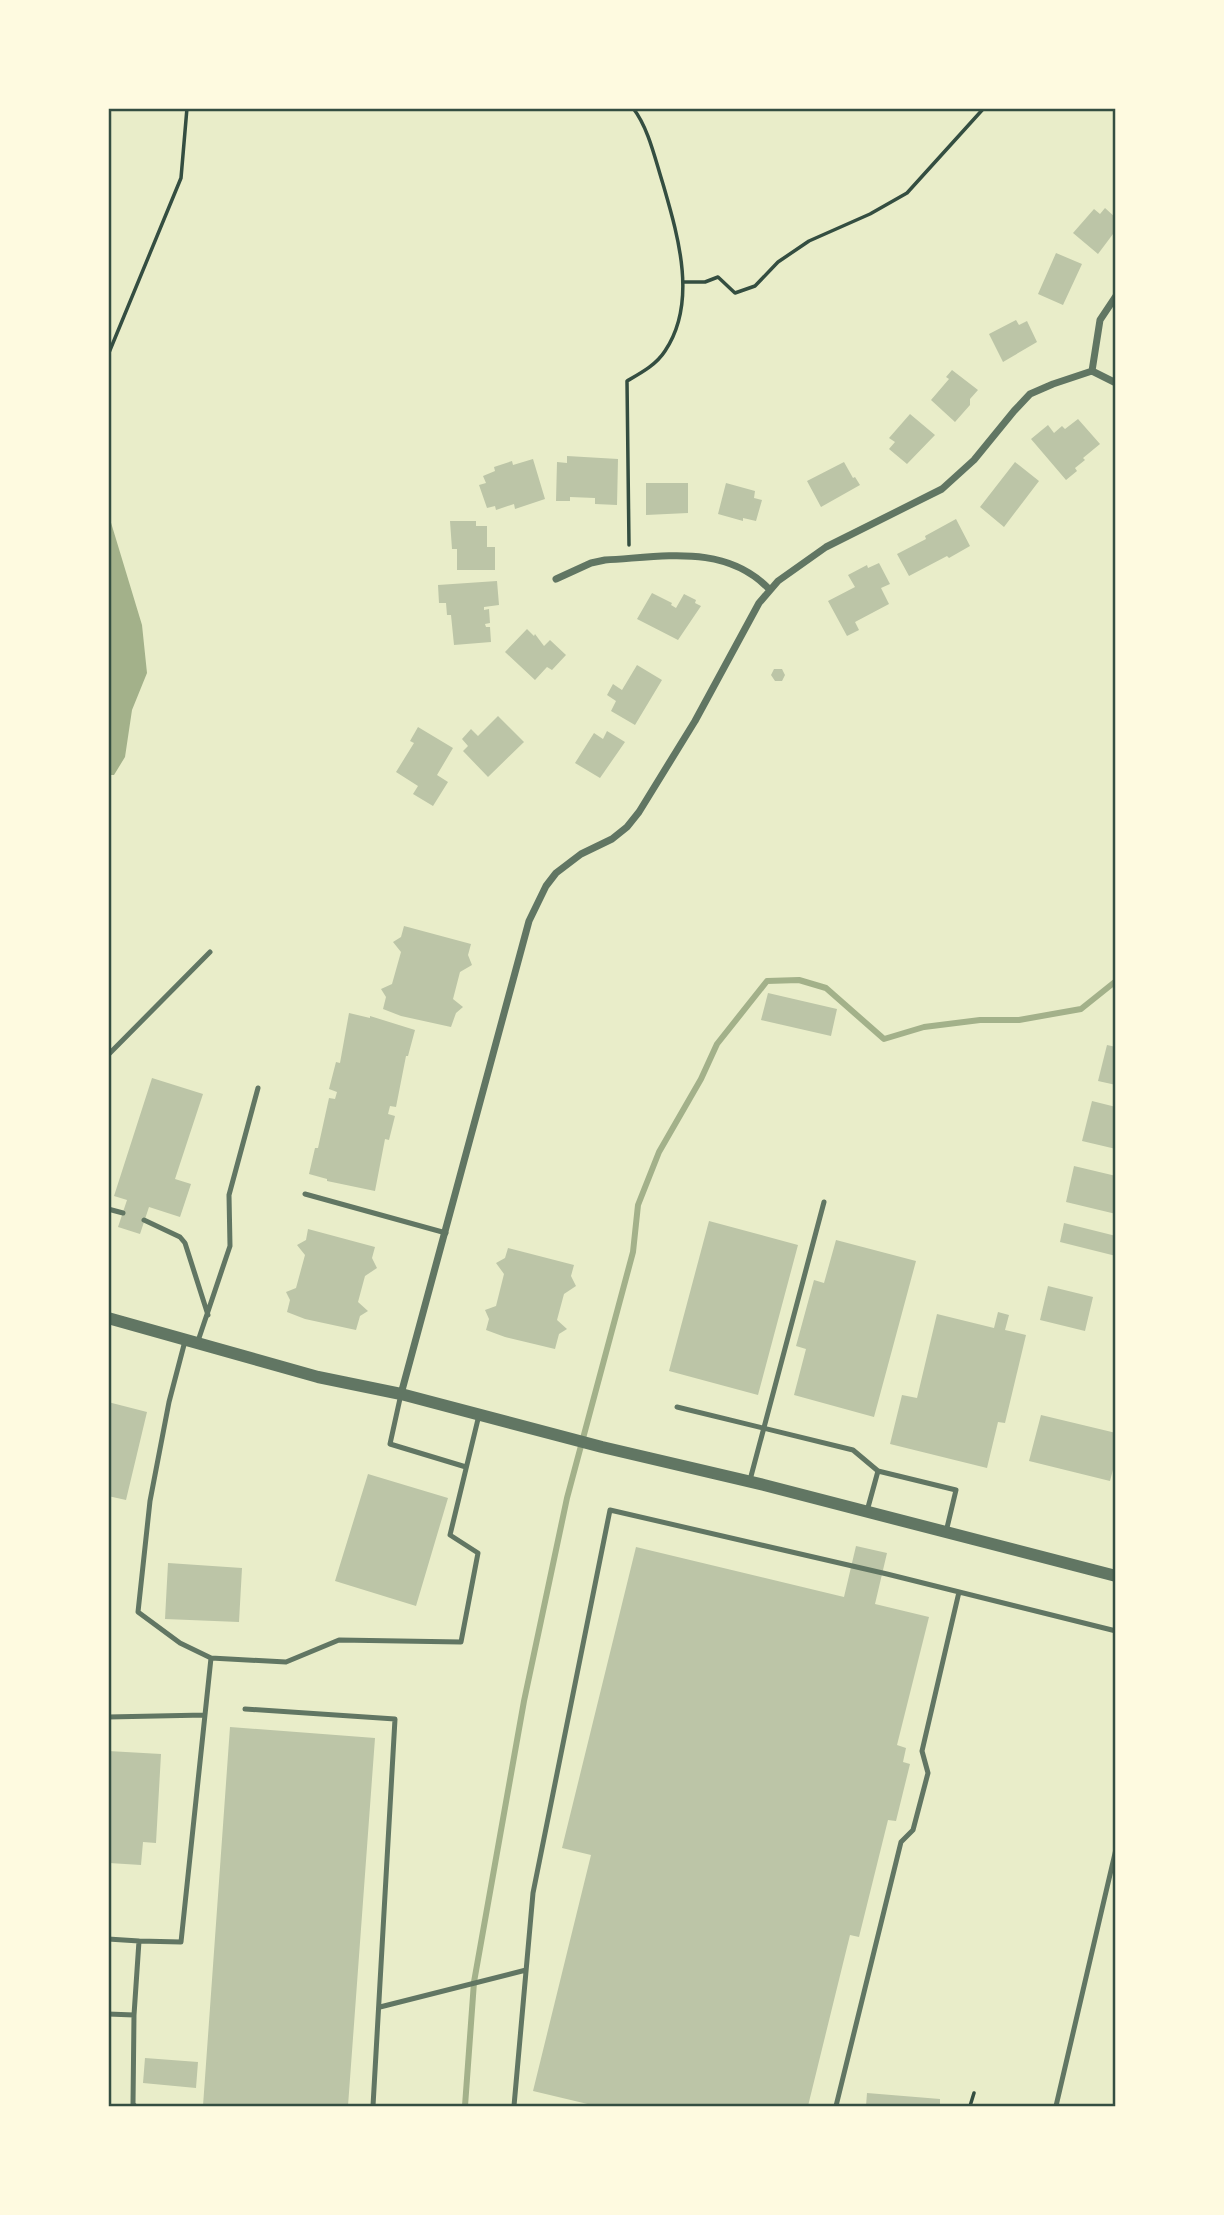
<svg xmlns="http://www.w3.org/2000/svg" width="1224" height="2215" viewBox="0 0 1224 2215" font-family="Figtree,sans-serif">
  <rect width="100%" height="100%" fill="#e9edc9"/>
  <path fill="#a3b18a" d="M109 516 142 625 147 673 132 710 125 757 114 775H108Z"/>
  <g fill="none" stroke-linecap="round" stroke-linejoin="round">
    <path stroke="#a3b18a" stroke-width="6" d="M465 2106 474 1982 524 1701 567 1498 633 1252 638 1205 659 1152 701 1079 717 1044 767 981 799 980 826 988 884 1039 924 1027 980 1020H1019L1081 1009 1116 981"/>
  </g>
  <path fill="#bcc5a7" d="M1105 208 1116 218V230L1098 254 1073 233 1094 209 1100 214Z
    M1056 253 1082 264 1063 305 1038 294Z
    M1016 320 1019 325 1027 321 1037 342 1003 362 989 334Z
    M952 370 978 390 970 399V405L955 422 931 400 949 379 946 377Z
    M910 414 935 435 907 464 889 449 895 442 889 438Z
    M1078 419 1100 444 1083 458 1085 460 1075 468 1077 471 1066 480 1031 439 1048 425 1054 433 1062 426 1065 429Z
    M567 456 618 459 617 505 595 504V498L570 497V501H556L557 462 567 463Z
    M533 459 545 499 515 509 514 504 496 510 495 506 487 508 479 485 486 483 483 476 495 471 494 467 512 461 513 465Z
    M844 462 853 478 855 477 860 485 821 507 807 481Z
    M1015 462 1039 481 1004 527 980 507Z
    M646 483H688V513L646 515Z
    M726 483 755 491 754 498 762 500 756 521 743 518V521L718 514Z
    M956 519 970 546 949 558 947 556 909 576 897 554 926 539 925 536Z
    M450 521H476V526H487V547H495V570H457V549H452Z
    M879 563 890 584 881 588 889 604 855 622 859 630 847 636 828 601 855 587 848 575 867 565 868 568Z
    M497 581 499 605 484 607V610L489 609 490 623 485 624 486 627H490L491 642 454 645 451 615H447L446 603H439L438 585Z
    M652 593 672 603 671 605 676 608 684 594 696 600 695 603 701 606 678 640 637 619Z
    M527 629 534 636 535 634 544 646 550 640 566 655 552 670 547 667 535 680 505 652Z
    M637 665 662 680 635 725 611 711 616 701 607 695 613 684 622 690Z
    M774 669H782L785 675 782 681H775L771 675Z
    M498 716 524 742 488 777 463 751 468 746 462 739 471 729 478 736Z
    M418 727 453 748 437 775 448 782 433 806 413 794 418 786 396 772 414 743 410 741Z
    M607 731 625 742 600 778 575 763 594 733 603 739Z
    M404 926 471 944 468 955 472 965 460 972 453 999 463 1007 456 1013 451 1027 401 1016 383 1009 386 997 381 989 392 984 401 952 393 942 401 937Z
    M768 993 837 1009 831 1036 761 1020Z
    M349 1013 370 1018V1016L415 1030 408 1056H406L396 1107 390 1106 388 1114 395 1116 389 1140 385 1139 375 1191 327 1181V1179L309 1174 315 1148H318L329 1098 335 1099 337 1092 329 1089 336 1062 340 1063Z
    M1107 1045 1116 1047V1085L1098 1081Z
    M152 1078 203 1094 175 1179 191 1184 180 1217 149 1207 140 1234 118 1227 127 1200 114 1196Z
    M1092 1101 1116 1107V1149L1082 1141Z
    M1074 1166 1116 1176V1214L1066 1202Z
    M709 1221 798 1245 758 1395 669 1371Z
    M1064 1223 1116 1236V1256L1060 1242Z
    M308 1229 375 1247 372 1258 377 1268 365 1276 358 1302 368 1311 360 1316 356 1330 305 1319 287 1312 290 1300 286 1292 296 1288 305 1255 297 1245 306 1240Z
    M836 1240 916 1261 874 1417 794 1395 806 1349 796 1346 814 1280 824 1283Z
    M508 1248 574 1265 571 1276 576 1286 564 1294 557 1320 567 1329 559 1334 555 1349 505 1337 486 1330 489 1319 485 1310 496 1306 504 1274 496 1263 505 1258Z
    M1048 1286 1093 1297 1085 1331 1040 1320Z
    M998 1312 1009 1315 1005 1330 1026 1335 1005 1423 998 1422 987 1468 890 1444 902 1395 917 1398 937 1314 994 1328Z
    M108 1402 147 1412 126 1500 108 1496Z
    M1041 1415 1116 1433V1458L1110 1481 1029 1461Z
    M368 1474 448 1498 416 1606 335 1581Z
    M856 1546 887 1553 875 1604 929 1617 897 1745 906 1748 903 1762 910 1764 896 1821 888 1820 859 1937 850 1935 808 2106H596L533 2091 591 1855 562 1848 636 1547 844 1597Z
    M168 1563 242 1568 239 1622 165 1619Z
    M230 1727 375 1738 348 2106H203Z
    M108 1751 161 1754 156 1843 143 1842 141 1865 109 1863Z
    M145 2058 198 2062 196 2088 143 2083Z
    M867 2093 940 2099V2106H866Z"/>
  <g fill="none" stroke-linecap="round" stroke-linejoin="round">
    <path stroke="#344e41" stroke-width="3.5" d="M684 282H705L718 277 735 293 755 286 778 262 809 241 870 214 907 193 984 108
      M108 355 181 178 187 108
      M629 545 627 381C641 373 656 365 665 351 698 302 678 236 663 184 655 159 649 129 633 108
      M970 2106 974 2093"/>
    <path stroke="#617663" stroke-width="5" d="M108 1055 210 952
      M305 1194 446 1233
      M108 1209 123 1213
      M144 1220 180 1237 185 1243 208 1315
      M185 1341 169 1402 150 1501 138 1612 180 1643 211 1658
      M198 1341 230 1246 229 1195 258 1088
      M401 1394 390 1444 466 1467
      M677 1407 853 1450 878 1471 956 1490 946 1532
      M750 1480 824 1202
      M867 1511 878 1471
      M245 1709 395 1719 373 2106
      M108 1717 205 1715
      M108 1939 139 1941
      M380 2007 526 1970
      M108 2014 134 2015
      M135 2106 133 2104 134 2015 139 1941 181 1942 211 1658 286 1662 339 1640 461 1642 478 1553 450 1535 479 1415
      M514 2106 533 1893 610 1510 887 1574 1116 1631
      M836 2106 901 1842 913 1830 928 1773 922 1751 959 1592
      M1056 2106 1116 1849"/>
    <path stroke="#617663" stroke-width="7" d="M1092 371 1100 320 1116 296
      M556 579 591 563 605 560C663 557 726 543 770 590
      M401 1394 529 921 546 886 556 873 581 854 612 839 627 827 639 812 695 721 759 603 778 581 826 547 942 489 974 460 1014 411 1030 394 1053 384 1092 371 1116 383"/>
    <path stroke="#617663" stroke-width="12" d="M108 1318 318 1377 401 1394 602 1447 764 1485 1116 1576"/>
  </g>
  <rect width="1224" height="2215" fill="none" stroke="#fefae0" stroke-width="220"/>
  <rect x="110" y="110" width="1004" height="1995" fill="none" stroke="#344e41" stroke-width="2.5"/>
</svg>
